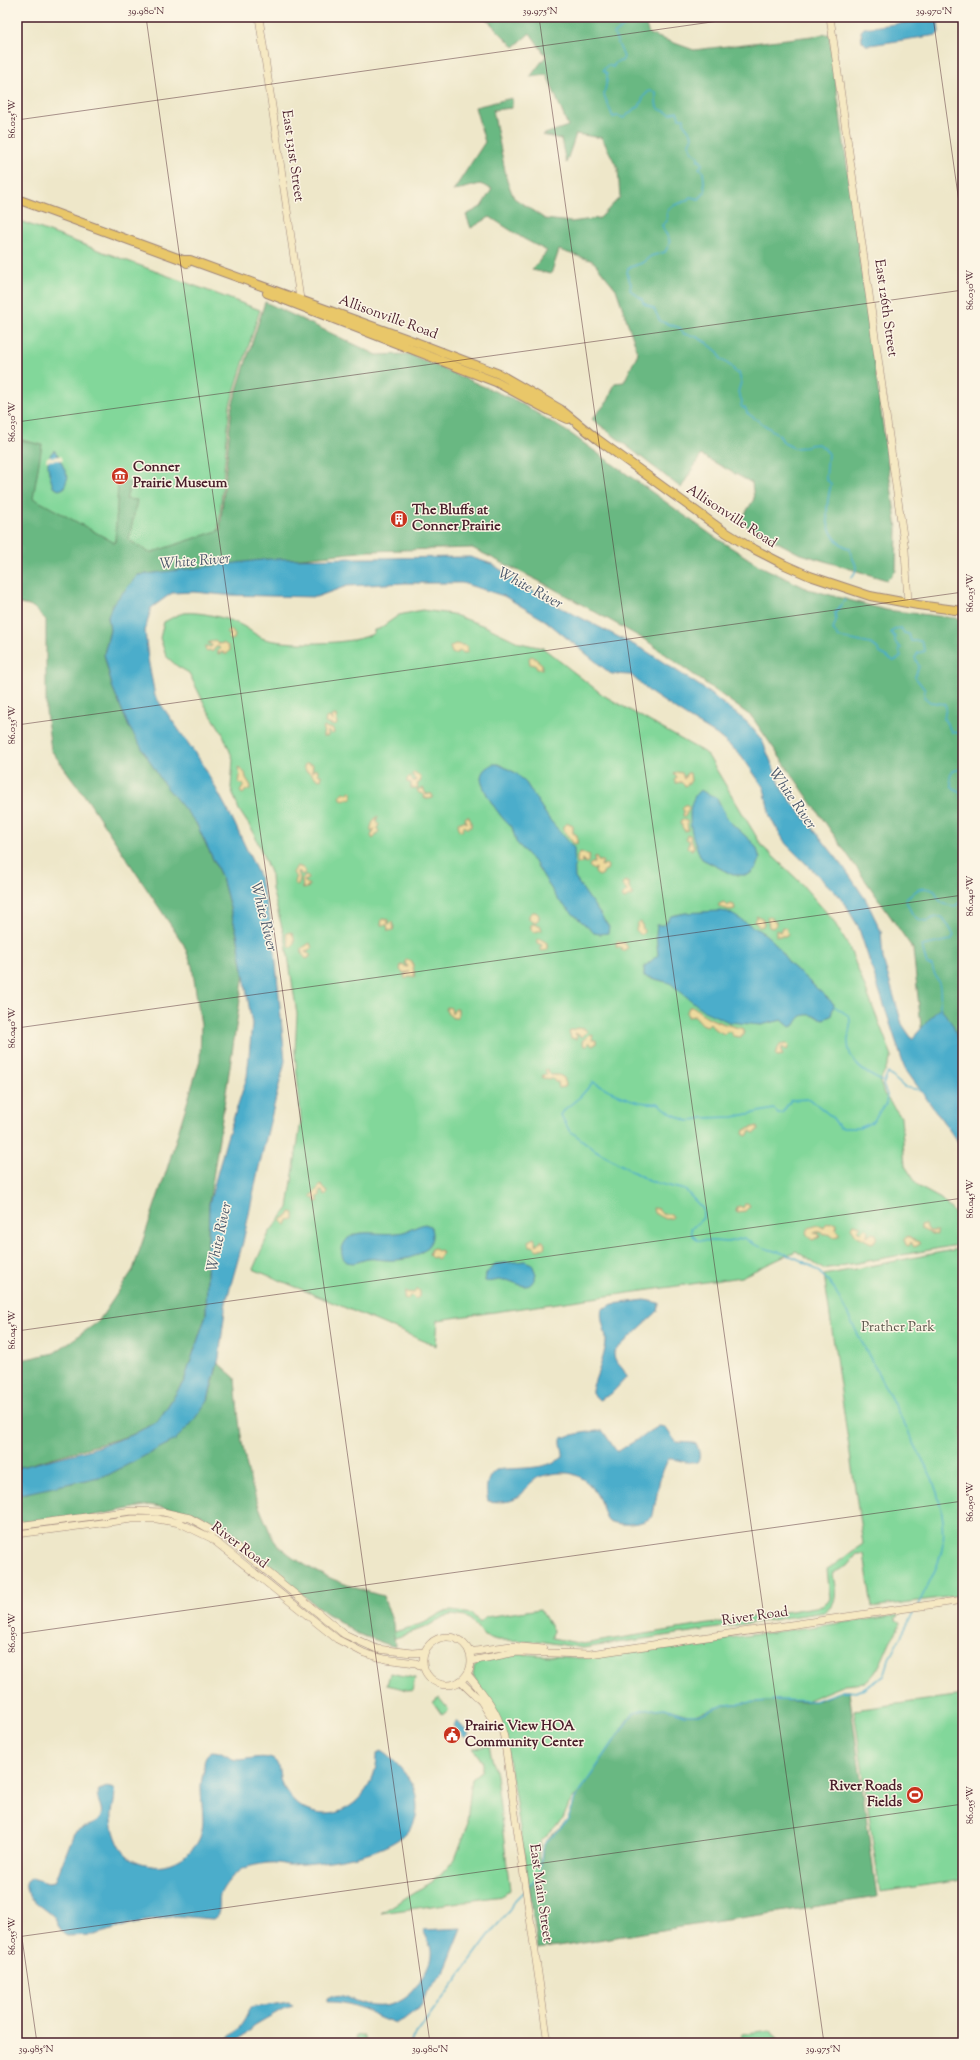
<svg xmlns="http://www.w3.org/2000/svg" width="980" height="2060" viewBox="0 0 980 2060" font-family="'Sorts Mill Goudy',serif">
  <rect width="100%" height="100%" fill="#fcf5e5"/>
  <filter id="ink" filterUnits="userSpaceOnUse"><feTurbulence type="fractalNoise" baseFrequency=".025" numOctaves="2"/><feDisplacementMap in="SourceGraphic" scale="8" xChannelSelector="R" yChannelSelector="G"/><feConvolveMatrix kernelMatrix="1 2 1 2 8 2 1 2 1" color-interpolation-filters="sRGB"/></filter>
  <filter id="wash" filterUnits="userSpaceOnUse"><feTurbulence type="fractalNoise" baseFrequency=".012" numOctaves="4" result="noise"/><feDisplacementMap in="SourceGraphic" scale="16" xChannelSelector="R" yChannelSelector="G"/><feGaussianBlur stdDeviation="0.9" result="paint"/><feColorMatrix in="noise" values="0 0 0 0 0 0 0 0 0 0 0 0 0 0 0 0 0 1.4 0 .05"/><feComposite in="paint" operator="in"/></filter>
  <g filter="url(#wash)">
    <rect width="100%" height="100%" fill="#eee7c9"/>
    <path fill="#82d79a" stroke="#667b62" d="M17 220 260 310 230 405 217 547 48 608 17 604Z
      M422 610 452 614 487 627 520 643 543 648 603 695 707 754 762 846 798 880 833 920 849 947 892 1056 880 1082 884 1094 901 1117 905 1166 919 1187 941 1199 963 1222V1244L823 1269 796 1251 741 1277 438 1320 436 1346 253 1269 269 1233 288 1208 301 1121 295 1052 297 1014 286 943 272 889 271 875 253 831 239 810 231 788 233 759 222 732 207 709 189 673 177 666 166 656 160 638 164 622C170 619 178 614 184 613 199 611 228 618 241 625 248 628 255 635 262 638 282 646 357 645 374 633V630L379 629 399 615Z
      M963 1248V1595L872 1607 864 1554H857L847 1566 833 1573C835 1590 840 1601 825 1612L583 1648 539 1641 497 1640 484 1636 472 1621 466 1617 452 1615 445 1616 426 1627 387 1641 368 1629 360 1617 330 1595 312 1588 303 1580 263 1553 253 1530 236 1523 228 1516 222 1507 213 1474 201 1455 197 1453 188 1454 159 1475 137 1484 125 1493 103 1496 83 1504 74 1505 65 1502 39 1515 17 1507V1504L41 1512 65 1500 83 1502 102 1495 124 1491 137 1482 152 1476 187 1451 198 1450 204 1452 216 1473 226 1506 230 1514 238 1520 256 1528 266 1551 314 1586 331 1593 362 1615 370 1627 379 1633 388 1634 424 1623 443 1612 452 1611 472 1614 480 1623 486 1617 540 1609 553 1630 552 1638 583 1644 822 1606 830 1599 827 1569C840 1562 850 1552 863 1544L824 1275Z
      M900 1615 896 1618V1620L900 1622C899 1631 894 1634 890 1642 883 1657 879 1672 865 1683L844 1685 803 1702 777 1700 725 1705 691 1716 665 1708 644 1710 633 1713 627 1720 590 1779 569 1804 563 1819 541 1841 538 1854 541 1865 540 1873 529 1887 506 1739 473 1675 474 1667 478 1662 521 1654 581 1658Z
      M390 1673 415 1678 412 1691 387 1685Z
      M963 1695V1880L880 1892 854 1710Z
      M439 1698 449 1710 442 1715 433 1702Z
      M489 1746 496 1775 510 1890 503 1896 381 1913 439 1877 455 1859 466 1830 472 1778 481 1771 483 1763 473 1748Z
      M769 2030 783 2043H741V2034Z
      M364 2035 368 2043H357L356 2036Z"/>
    <path fill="#69b882" stroke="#5a6c56" d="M484 17H643L649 34 694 50 829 34 897 529 896 571 887 580 798 553 740 522 754 499 752 483 701 455 681 488 592 419 608 401 615 383 624 382 638 353 616 289 593 261 559 250 551 274 532 270 547 251 524 239 490 217 471 228 466 215 481 207 492 189 480 184 453 191 485 142 475 107 512 98V108L493 110 507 181 514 198 545 219 571 222 600 218 620 197 618 169 602 138 576 134 566 163 561 139 542 135 568 126 547 75 530 77 546 56 530 33 514 47Z
      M265 302 377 355 409 354 517 401 571 434 713 536 760 566 808 589 886 610 963 619V1093L922 1036 913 949 752 717 647 641 547 585 472 548 369 551 138 575 108 617 110 630 104 654 112 686 129 727 196 823 222 878 237 934 244 974 209 1204 206 1315 184 1381 158 1421 132 1435 17 1468V1361L54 1353 98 1322 133 1270 167 1169 200 1060 201 1025 192 966 184 945 87 799 51 750 46 711V620L33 607 17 603V439L42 445 33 498 115 543 118 482 131 483 126 499 137 500 129 540 150 553 220 530 232 406Z
      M218 1363 235 1378C239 1429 244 1475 266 1523 269 1529 272 1539 277 1544 306 1571 345 1586 383 1596L393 1623 395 1647 358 1634 325 1612 277 1576 237 1539 201 1515 150 1505 92 1516 17 1526V1495L25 1494 208 1400Z
      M842 1691H849L877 1897 538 1949 529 1887 540 1873 543 1846 550 1836 568 1820 575 1799 633 1713 644 1710 665 1708 684 1715H698L725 1705 777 1700 803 1702 820 1700Z"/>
    <path fill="#eeda9e" stroke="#9c7c64" d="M231 630 235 635 234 639 231 640 228 637 231 635 226 633Z
      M215 640 219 644 223 643 228 646 230 650 227 654H224L223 652 218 654V650L221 649 219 647H216L212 652 210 650 206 651 205 646 211 647 212 645 208 643Z
      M455 644 467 646 468 652 464 653 460 651 455 654 452 653 450 647Z
      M532 656 542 664V669H537L535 665 530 664 529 658Z
      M336 715 337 724 335 726 325 723 326 718 329 717 333 721 331 716Z
      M324 727 333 729 334 733 331 734 328 731V736L323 737Z
      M306 763 313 765 312 772 315 769 318 770V774L322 776 321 780C314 779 313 773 306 771L304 766Z
      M238 767 245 773 246 778 251 786 250 790H246L243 794 240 792 244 785 239 783 240 776Z
      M414 772 420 776 421 781 417 784 418 788H411V783L407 782V779L410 776 413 781H416L412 774Z
      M676 772 682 773 684 779 687 773H690L691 781 685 786 681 782 676 783 674 780 677 778 674 774Z
      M423 788 426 794H432L433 798 427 799 424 798 423 794 419 793 417 790Z
      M349 791 352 792V798L342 800 340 796 344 792 348 794Z
      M686 804 689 808 685 817 683 816 684 811 682 808Z
      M378 816 376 821 379 825 377 828 379 832 373 839 371 836 375 829 371 831C370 827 374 818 378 816Z
      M468 816 471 821V827L467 828 464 826 462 831 459 830 458 823 464 821 467 823 465 818Z
      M682 819 687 821 688 830 685 831 682 827V825L680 824Z
      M568 823 573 825V833L577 835V844L573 843 564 831V826Z
      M687 835H690L694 847 692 850 687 847 690 841 686 839Z
      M580 852 590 855 588 862 586 863 582 859V863H577V857Z
      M596 856 598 861H603L601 866 606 864 608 866 607 870 603 871V874L599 876 595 873 596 868 593 870 589 866 591 863H595L594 858Z
      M297 866 303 868 306 872 302 875 299 871 298 872 300 878 298 886 294 883 297 877 293 873Z
      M305 876 308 877 309 879 304 881 309 885V887L303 889 302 880Z
      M625 881 629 883V888L633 895 624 899 622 896 627 891 622 885Z
      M724 902 728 906 730 904 734 905 735 909 730 910 719 907V904Z
      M529 917a5 5 0 1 1 10 0a5 5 0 1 1-10 0Z
      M757 916 762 918 764 924 763 926 759 927 754 921Z
      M767 917H772V920L776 922V925L773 928 769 927Z
      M382 919 388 920V924L392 922 394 927 393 930 388 931 387 925H381Z
      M641 922 644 932 641 935 636 930 638 923Z
      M531 924 540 925 542 930 534 932 531 930Z
      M782 927 786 928 788 934 785 936H776V930L780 932Z
      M291 932C295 937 296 944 290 948L286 934Z
      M541 939 547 943V950L542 951 540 948 542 945 537 943V940Z
      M617 942 625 943 628 948 622 951 621 947H616Z
      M310 943 312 948 305 952 310 954V957L306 959 302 954V948Z
      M406 959 412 961 415 977 411 976 405 979 404 975 410 972 403 973 400 970 401 965 408 967 405 963Z
      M447 1007 451 1008 452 1014 455 1009H458V1017L453 1018 448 1014 446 1010Z
      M689 1007H694C707 1020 726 1025 744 1029V1035L740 1037 733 1036 729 1031 724 1034 713 1028 710 1023 707 1026 702 1024 695 1016 688 1017 687 1012Z
      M577 1028 585 1029 587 1032 582 1037 575 1033 577 1036 576 1039 571 1038 569 1031Z
      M590 1034 593 1035 592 1040H596V1044L592 1046 589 1042 587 1046H584L582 1041Z
      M786 1044 789 1045 787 1050 782 1047 781 1052 783 1055 777 1056 775 1054 780 1045Z
      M547 1069 551 1075H559L564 1078 566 1085 565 1087 559 1088 558 1082H555L553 1079 542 1078 543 1075 547 1074 545 1070Z
      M758 1126V1130L754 1133 750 1131 747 1136 743 1134 744 1130Z
      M321 1185 328 1193 325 1196 322 1191H320V1196L317 1197 319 1201 315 1202V1197L311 1198V1196Z
      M748 1203 750 1206 745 1211 736 1212 737 1207 740 1206 743 1208 745 1204Z
      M653 1208 658 1209 662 1214H671L673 1217C666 1222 660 1216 654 1213Z
      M290 1212 294 1213V1219L288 1220 286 1225 282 1222V1219L288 1216Z
      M833 1222 837 1223 836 1229 840 1233 839 1236 833 1237 829 1234 823 1235 820 1231H816L814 1233 819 1234 820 1237 812 1240 806 1233 809 1228 818 1225 824 1228 826 1224Z
      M854 1224 861 1226 857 1230 861 1232 865 1228 868 1230 867 1237 872 1233 876 1234 877 1237 874 1242 871 1243 856 1235 851 1227Z
      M925 1224 929 1231H937V1235L932 1234 921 1229V1225Z
      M908 1236 911 1239 919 1242V1245L914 1247 911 1242 909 1246 906 1245 904 1239Z
      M534 1238 537 1245 540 1241H543L545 1245 544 1248 537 1250 533 1246H529L528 1241Z
      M435 1248 437 1251 440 1250 443 1253 438 1259 435 1257 432 1258 429 1255 431 1249Z
      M416 1290 420 1291V1296L415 1299 411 1295 407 1300 404 1299 405 1292 414 1293Z"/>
    <path fill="#4cadcb" stroke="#4b667b" d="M933 19 938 22 939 32 937 35 870 45H866L862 41 861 31 864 28Z
      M54 450 58 455 68 477 64 488 59 490 53 487C50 475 43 461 54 450Z
      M470 557 492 564 550 602 646 651 700 686 747 722 762 740 783 791 843 866 866 900 881 931 883 959 902 1024 912 1039 940 1007 953 1025 963 1053V1149L905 1069 858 926 841 898 786 844 770 817 764 788 741 755 717 735 687 717 651 693 631 675 611 674 546 621 504 596 462 583H405L347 586 316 597 225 595 194 592 172 593 151 608 145 631 148 659 155 696 202 763 233 820 259 876 273 931 285 1061 258 1171 243 1242 226 1302 219 1358 208 1400 191 1424 175 1440 108 1475 17 1495V1468L88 1450 132 1435 158 1421 184 1381 206 1315 209 1204 227 1138 247 1077 252 1024 237 934 222 878 196 823 163 783 129 727 112 686 104 654 110 630 108 617 112 605 138 575 269 559Z
      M493 764H498L516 773 526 783 549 819 574 848 575 878 609 927 608 933 600 934 594 933 558 900 536 864 516 842 512 827C502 821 480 788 481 777 482 770 487 767 493 764Z
      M700 790 717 798 728 820 753 843 757 849 760 859 757 867 752 872 748 875H733L702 859C692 841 682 806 700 790Z
      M719 911 728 912 765 934 774 942 790 964 834 1004 831 1016 823 1019C810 1015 802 1010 795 1025L790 1027 782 1020 761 1025 729 1022 704 1011 670 983 644 976V967L658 955 656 935 657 925H664L671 916 685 913Z
      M425 1224 430 1226C433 1233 433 1240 428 1246 419 1258 401 1261 386 1260 380 1260 374 1258 368 1259 361 1260 355 1265 347 1262 335 1254 345 1236 356 1234 369 1231 383 1235 396 1233 407 1233 415 1226 425 1224Z
      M525 1261 532 1264 536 1274C530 1296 518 1281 504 1280 498 1279 492 1283 485 1281L486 1274 495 1264Z
      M645 1300 659 1303 658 1311 614 1352C613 1365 626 1366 626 1378L611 1394 599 1400 592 1393V1389C597 1374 604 1358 606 1343 607 1331 599 1321 602 1309L613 1304Z
      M659 1426 665 1427 676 1442 694 1443 697 1445C708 1476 679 1457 668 1459L660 1478 653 1515C647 1525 617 1527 608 1520 605 1517 604 1511 602 1506 597 1492 588 1479 573 1474 562 1471 540 1474 532 1482 526 1487 523 1495 515 1499 508 1503 496 1502 488 1501 485 1490 486 1477 496 1470 517 1467 545 1471 563 1457 564 1451 560 1445 561 1439 566 1435 597 1430 603 1431L617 1452Z
      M457 1721 469 1734 465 1738 453 1726Z
      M212 1751C223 1751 228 1759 237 1760 248 1760 264 1754 274 1760 280 1764 279 1776 281 1782 285 1791 292 1800 300 1806 338 1831 378 1793 377 1753L381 1751C390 1754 407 1775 412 1784 416 1792 417 1801 417 1810 415 1855 324 1863 289 1865 285 1865 281 1863 277 1863 267 1862 254 1865 244 1868 236 1871 223 1886 220 1895 218 1904 222 1914 213 1919L176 1916 134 1923 95 1935 67 1936C59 1933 58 1922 53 1916 44 1907 24 1898 26 1883L32 1878 48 1883 55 1882 74 1833C83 1824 105 1827 101 1808 99 1801 95 1796 99 1790L107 1787 114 1789C116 1798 113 1805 112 1813 111 1824 116 1842 123 1851 130 1860 141 1864 152 1865 162 1867 173 1863 181 1858 212 1839 201 1815 201 1787 201 1781 203 1775 204 1769 204 1761 204 1755 212 1751Z
      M462 1928 444 1973 427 1991 421 2006 403 2020 396 2023C369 2015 358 2001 327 2002V1999C343 1991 345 1998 361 2003 386 2012 410 2002 422 1978 434 1956 434 1952 423 1930Z
      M289 2002 293 2006 283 2009 255 2025 235 2043H219C235 2035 244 2024 250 2008Z"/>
    <path fill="#eee7c9" d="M61 456 63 460 46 461 47 457Z"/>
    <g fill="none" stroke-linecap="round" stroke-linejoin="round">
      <path stroke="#4cadcb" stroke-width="1.5" d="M629 17 627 24 614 34 624 57 622 61 616 62 613 67 608 65 603 70 607 74V80L604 95 613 117 618 116 624 118 634 109 639 107 644 96 649 91 656 92C656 111 655 107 671 114L677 111 679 118H684V124L691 133 692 137 689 143 692 152 698 156V160L701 161 702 165 699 168 703 171 705 192 699 199 690 197C681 208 664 200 667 221L662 225C666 240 675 236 665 252L651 256 642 263 628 268 627 274 631 284 630 290 642 299 643 303 654 309 660 321 680 328 684 334 695 336 707 343 718 352 721 359 732 367 736 373H739L741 382 738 392 742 401 741 406 743 408 745 407 747 413 779 435 784 443 794 448 808 447 809 445 818 444 824 448 828 453 826 479 831 484C825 510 822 537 850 549 850 561 863 565 851 578
        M845 600 835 613 836 621 833 629 838 637 870 644 877 648 880 653 894 661 901 657 899 649 901 648 895 642V637L891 633 894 629 901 628 904 633 909 634 911 641H921L925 651 918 653 915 658 919 666 915 677 925 690 924 697 930 702 945 704 946 708 944 719 952 732 959 733 963 728
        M963 769 952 771 950 778 952 787 961 792V798L963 801
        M963 829V833
        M834 1006 849 1016C852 1024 849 1032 848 1040 847 1063 866 1074 884 1082
        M940 1008C940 999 942 989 938 981 936 976 933 972 932 966L927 965 922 946 951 940 954 935C950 929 947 922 942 917H936L927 921C911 920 911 910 905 899 915 891 922 884 935 891 939 903 943 905 955 906L963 900
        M918 1605C925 1590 934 1575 939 1560 949 1533 942 1504 932 1478L834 1288C820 1269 801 1258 778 1252 765 1248 754 1246 744 1238L728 1242 697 1240 692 1234 691 1229 703 1218V1209L685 1190 649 1181 595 1150 569 1130 561 1115 565 1109 580 1097 593 1082C615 1093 633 1105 658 1103L672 1114 688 1121 703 1118 733 1117 774 1109 778 1113H782L791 1100 810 1099 832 1117 840 1128H859L871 1123 886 1104 887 1095 883 1085 888 1073 904 1087 920 1090
        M528 1887 540 1873 542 1849 545 1843 568 1820 575 1799 633 1713 644 1710 665 1708 684 1715H698L725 1705 777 1700 814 1701 842 1691 859 1692 884 1676 890 1657 915 1610
        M410 2043 498 1923 510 1911 515 1900 524 1891"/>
    </g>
  </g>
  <g filter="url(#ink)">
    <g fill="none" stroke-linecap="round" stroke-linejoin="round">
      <defs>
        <path id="secondary" d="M259 17 300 299
          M830 17 905 550 908 603
          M17 1526 132 1511 163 1512 190 1518 227 1539 344 1634 377 1649 412 1653 424 1652
          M17 1534 132 1519H157L180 1523 211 1538 337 1639 364 1653 385 1659 416 1663 423 1667
          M423 1661a24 24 0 1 1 48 0a24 24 0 1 1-48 0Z
          M469 1652 511 1646 543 1649
          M471 1661 517 1652 590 1654 963 1600
          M467 1674C484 1694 498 1711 504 1737L548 2043
          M460 1681 481 1701 497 1727"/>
        <path id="primary" d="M17 199 183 260 187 263
          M183 260H190L413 341 499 374 560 409 597 439 722 530 748 546 785 565 810 576 870 596 918 605 963 611
          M267 293 496 382 550 411 568 419"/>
      </defs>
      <use href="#secondary" stroke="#9c837a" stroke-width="8"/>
      <use href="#primary" stroke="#9c837a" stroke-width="10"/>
      <use href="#secondary" stroke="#f6e9c3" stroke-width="7"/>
      <use href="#primary" stroke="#e9c769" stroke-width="8"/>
    </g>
  </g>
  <path fill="none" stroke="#4a1f2b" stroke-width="1" stroke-opacity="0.45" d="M146 17 430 2043M539 17 824 2043M933 17 963 231M17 120 747 17M17 422 963 290M17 725 963 592M17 1028 963 895M17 1331 963 1198M17 1634 963 1501M17 1903 37 2043M17 1937 963 1804"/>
  <defs>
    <symbol id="museum-disc" viewBox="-11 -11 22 22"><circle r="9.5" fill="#c8321e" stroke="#fcf5e5"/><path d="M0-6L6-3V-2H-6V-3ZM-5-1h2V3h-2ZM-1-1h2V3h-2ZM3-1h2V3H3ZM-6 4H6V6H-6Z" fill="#fff"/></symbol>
    <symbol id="building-disc" viewBox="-11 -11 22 22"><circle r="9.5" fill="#c8321e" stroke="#fcf5e5"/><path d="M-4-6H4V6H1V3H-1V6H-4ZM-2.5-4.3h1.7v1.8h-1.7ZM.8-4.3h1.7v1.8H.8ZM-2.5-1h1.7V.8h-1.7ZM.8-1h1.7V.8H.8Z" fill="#fff"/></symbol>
    <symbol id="civic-disc" viewBox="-11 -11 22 22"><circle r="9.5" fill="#c8321e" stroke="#fcf5e5"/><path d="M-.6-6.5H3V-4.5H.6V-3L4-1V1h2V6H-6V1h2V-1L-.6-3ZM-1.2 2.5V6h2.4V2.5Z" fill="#fff"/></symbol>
    <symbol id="stadium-disc" viewBox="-11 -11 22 22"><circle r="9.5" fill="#c8321e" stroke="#fcf5e5"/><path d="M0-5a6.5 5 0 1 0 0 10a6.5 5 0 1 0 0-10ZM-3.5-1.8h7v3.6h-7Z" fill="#fff"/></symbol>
  </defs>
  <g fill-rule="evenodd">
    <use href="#museum-disc" x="110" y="466" width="20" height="20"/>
    <use href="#building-disc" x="389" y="509" width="20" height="20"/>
    <use href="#civic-disc" x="442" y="1725" width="20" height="20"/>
    <use href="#stadium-disc" x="905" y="1785" width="20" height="20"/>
  </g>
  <g text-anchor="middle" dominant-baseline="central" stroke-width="3" stroke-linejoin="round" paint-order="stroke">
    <g font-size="14" fill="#4a1f2b" stroke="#fcf5e5">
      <text transform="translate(292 156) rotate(82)">East 131st Street</text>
      <text transform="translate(885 308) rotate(82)">East 126th Street</text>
      <text transform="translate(388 318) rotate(20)">Allisonville Road</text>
      <text transform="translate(731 517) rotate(33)">Allisonville Road</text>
      <text transform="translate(239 1546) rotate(37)">River Road</text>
      <text transform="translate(755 1617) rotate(-8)">River Road</text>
      <text transform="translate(540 1893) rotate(82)">East Main Street</text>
    </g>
    <g font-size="14" font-weight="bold" fill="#4a1f2b" stroke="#fcf5e5" text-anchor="start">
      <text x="133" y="468">Conner<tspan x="133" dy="16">Prairie Museum</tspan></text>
      <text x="412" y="511">The Bluffs at<tspan x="412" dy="16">Conner Prairie</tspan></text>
      <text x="465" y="1727">Prairie View HOA<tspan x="465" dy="16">Community Center</tspan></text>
      <text x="902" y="1787" text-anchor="end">River Roads<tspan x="902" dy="16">Fields</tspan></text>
    </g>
    <g font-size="14" fill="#5b564c" stroke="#fcf5e5">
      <text x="898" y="1328">Prather Park</text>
    </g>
    <g font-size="15" font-style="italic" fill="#4b586b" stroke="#fcf5e5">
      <text transform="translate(195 562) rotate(-5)">White River</text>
      <text transform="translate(530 589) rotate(28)">White River</text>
      <text transform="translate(792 799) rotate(55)">White River</text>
      <text transform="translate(263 917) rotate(76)">White River</text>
      <text transform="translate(220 1237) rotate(-78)">White River</text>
    </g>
  </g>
  <rect width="980" height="2060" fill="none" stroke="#fcf5e5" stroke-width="44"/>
  <rect x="22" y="22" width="936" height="2016" fill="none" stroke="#4a1f2b" stroke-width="1.5"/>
  <g font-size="10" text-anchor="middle" fill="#4a1f2b">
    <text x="146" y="14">39.980°N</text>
    <text x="540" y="14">39.975°N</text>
    <text x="934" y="14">39.970°N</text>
    <text transform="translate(11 119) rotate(-90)" y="4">86.025°W</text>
    <text transform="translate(969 290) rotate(-90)" y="4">86.030°W</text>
    <text transform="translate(11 422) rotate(-90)" y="4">86.030°W</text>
    <text transform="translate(969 593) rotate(-90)" y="4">86.035°W</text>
    <text transform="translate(11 725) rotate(-90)" y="4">86.035°W</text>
    <text transform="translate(969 896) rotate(-90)" y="4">86.040°W</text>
    <text transform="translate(11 1028) rotate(-90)" y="4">86.040°W</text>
    <text transform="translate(969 1199) rotate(-90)" y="4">86.045°W</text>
    <text transform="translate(11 1330) rotate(-90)" y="4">86.045°W</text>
    <text transform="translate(969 1502) rotate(-90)" y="4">86.050°W</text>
    <text transform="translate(11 1633) rotate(-90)" y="4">86.050°W</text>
    <text transform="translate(969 1805) rotate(-90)" y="4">86.055°W</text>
    <text transform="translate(11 1936) rotate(-90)" y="4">86.055°W</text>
    <text x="36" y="2052">39.985°N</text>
    <text x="430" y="2052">39.980°N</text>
    <text x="823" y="2052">39.975°N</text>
  </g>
</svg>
